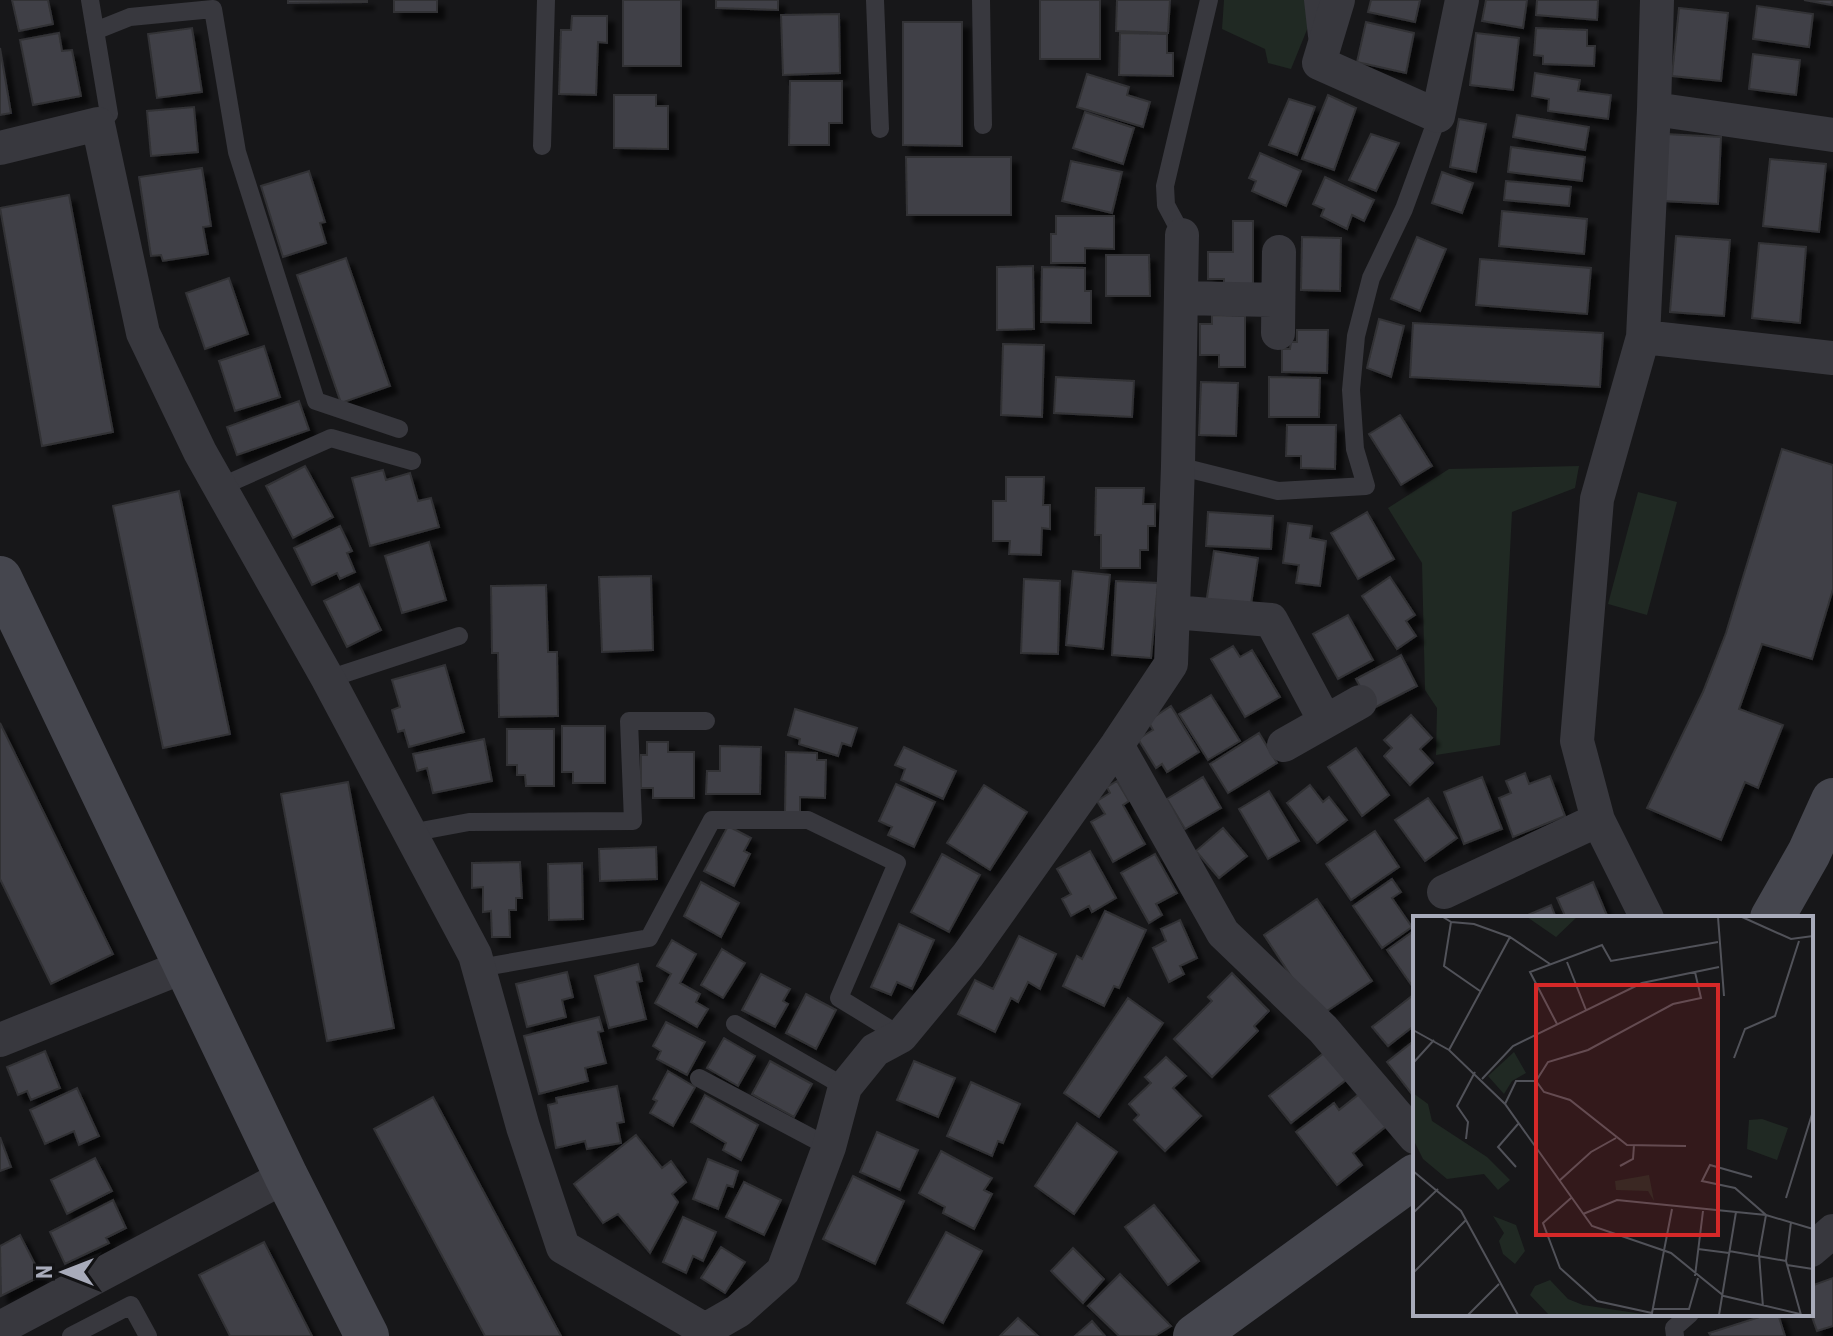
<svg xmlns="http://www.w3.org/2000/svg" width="1833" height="1336" viewBox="0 0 1833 1336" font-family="'Roboto Condensed',sans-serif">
  <defs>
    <filter id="shadow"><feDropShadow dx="7" dy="7" stdDeviation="2" flood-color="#0009"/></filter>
  </defs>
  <rect width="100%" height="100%" fill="#171719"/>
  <path fill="#202923" d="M1224 0H1319L1291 69 1268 63 1265 49 1222 29Z
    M1579 466 1575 488 1512 512 1500 745 1436 755 1437 708 1425 690 1422 563 1388 508 1449 469Z
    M1638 492 1677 502 1647 615 1608 604Z"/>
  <path fill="#414146" stroke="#313135" stroke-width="2" filter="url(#shadow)" d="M12 0H48L53 24 19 31Z
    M288 0H367V2L288 3Z
    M394 0H437V12H394Z
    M623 0H681V66H623Z
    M716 0H778V10L716 8Z
    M1040 0H1100V59H1040Z
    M1117 0H1170L1168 33 1116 31Z
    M1371 0H1420L1415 22 1368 12Z
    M1486 0H1527L1523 28 1482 21Z
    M1537 0H1598L1597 20 1536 15Z
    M1804 0H1833L1832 5Z
    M1757 6 1813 14 1809 47 1753 39Z
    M1679 8 1728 13 1721 81 1672 76Z
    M839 14 840 73 783 75 781 15Z
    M572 16H607V43L598 42 596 95 559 94 561 30H571Z
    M903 22H962V146L903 145Z
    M1366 22 1414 33 1406 73 1357 62Z
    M192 28 202 92 157 98 148 34Z
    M1536 28 1587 30V46H1595L1594 66 1543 64V56L1534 55Z
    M59 33 62 51 72 50 81 96 33 105 20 40Z
    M1120 33 1167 34V53H1173V76L1119 75Z
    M1476 33 1519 38 1513 90 1470 85Z
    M0 48 11 113 0 115Z
    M1753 54 1800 60 1796 95 1749 89Z
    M1535 73 1580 80 1578 91 1611 95 1608 119 1548 111 1549 99 1532 96Z
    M1087 74 1129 87 1127 95 1150 102 1143 127 1077 107Z
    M790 81H842V123H829V145H789Z
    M614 95H656V106H668V149L614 148Z
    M1328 95 1356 108 1334 170 1302 159Z
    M1289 99 1315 107 1297 155 1269 145Z
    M194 107 198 152 151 156 147 111Z
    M1085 112 1134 128 1123 164 1073 148Z
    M1517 115 1589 127 1585 150 1513 137Z
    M1459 119 1486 124 1476 172 1450 167Z
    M1371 134 1399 143 1376 191 1349 180Z
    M1665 134 1721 137 1718 204 1662 201Z
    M1511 147 1585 157 1582 181 1508 172Z
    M1260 153 1301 171 1286 206 1252 191 1256 181 1249 178Z
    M906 157H1011V215H907Z
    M1770 159 1826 164 1819 232 1763 226Z
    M1071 161 1122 172 1112 213 1062 201Z
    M202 168 211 226 203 227 208 254 163 261 161 255 151 256 139 177Z
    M309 171 325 222 320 223 326 243 283 257 261 186Z
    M1442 172 1473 183 1462 213 1432 203Z
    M1325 177 1374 200 1364 221 1352 215 1347 229 1321 216 1324 209 1313 204Z
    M1506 181 1571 187 1569 206 1504 200Z
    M69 195 113 432 42 446 0 208Z
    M1502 211 1587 219 1584 254 1499 246Z
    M1056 216H1114V249L1085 248V263H1051V234H1056Z
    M1233 221H1253V288H1224V279H1208V252H1233Z
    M1676 236 1730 240 1724 316 1670 312Z
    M1302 237 1341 238 1340 291 1301 290Z
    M1417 237 1446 249 1420 311 1391 299Z
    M1759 243 1806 247 1800 323 1752 318Z
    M1106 255H1149L1150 296H1106Z
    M346 258 390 386 341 403 297 275Z
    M1480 259 1591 268 1587 314 1476 305Z
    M1033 266 1034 329 997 330V267Z
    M1042 267 1085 268V291H1091V323L1041 322Z
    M229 278 248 334 205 349 186 293Z
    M1212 315 1245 316V367H1219V355H1200V324H1212Z
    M1379 319 1404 326 1391 377 1367 368Z
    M1413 323 1603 333 1600 387 1410 377Z
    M1297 330H1328L1327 373 1282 372V349H1290L1291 342H1297Z
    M1003 344 1044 345 1042 417 1001 415Z
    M264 346 280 397 235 411 219 361Z
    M1056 377 1134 381 1132 417 1054 413Z
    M1269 377 1320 378 1319 417H1269Z
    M1201 382 1238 383 1236 436 1199 435Z
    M299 401 309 430 237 455 227 427Z
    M1400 415 1432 466 1401 485 1369 434Z
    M1287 425H1336L1335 469 1301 468V456H1286Z
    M1782 449 1833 465V589L1812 659 1762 644 1739 709 1783 725 1758 788 1745 782 1721 840 1647 808 1703 692 1726 633Z
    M305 466 333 517 293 538 266 486Z
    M383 470 386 480 410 473 418 501 431 498 439 527 370 546 352 478Z
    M1006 477H1044L1043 505H1050V529L1042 528 1041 555 1009 554 1010 541H993V501H1006Z
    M1096 488H1144L1143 504H1155V526H1148V550H1140V568H1101V535H1095Z
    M179 491 230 734 163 748 113 506Z
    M1208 512 1273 516 1271 549 1206 546Z
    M1367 512 1394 559 1358 579 1331 533Z
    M1288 523 1312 526 1310 538 1326 541 1320 586 1296 583 1299 565 1283 563Z
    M340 526 352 551 347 553 355 572 340 579 337 573 312 585 294 548Z
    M429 542 446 600 402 613 385 556Z
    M1214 551 1258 558 1250 611 1206 604Z
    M1073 571 1110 575 1103 649 1066 645Z
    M651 576 653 650 602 652 599 577Z
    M1390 577 1415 615 1406 621 1416 636 1397 649 1362 596Z
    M1024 579 1060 581 1058 654 1021 653Z
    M1116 581 1158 583 1151 658 1112 655Z
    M359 584 381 630 347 647 324 601Z
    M546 585 548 652H557L558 716 499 717 498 653H492L491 586Z
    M1348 615 1373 660 1338 679 1313 634Z
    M1233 646 1240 657 1252 650 1280 697 1245 717 1211 659Z
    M1401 655 1417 686 1372 709 1356 679Z
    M445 665 464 732 409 747 404 730 398 732 392 710 400 707 392 680Z
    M1211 695 1240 741 1208 760 1179 714Z
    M1171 706 1199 752 1167 772 1162 764 1156 768 1138 739 1153 730 1148 721Z
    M795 709 857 728 851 746 842 743 838 756 799 744 800 739 788 735Z
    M1411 715 1432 738 1420 749 1433 763 1410 785 1384 756 1392 748 1384 740Z
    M0 723 113 954 51 984 0 879Z
    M562 726H605V783H573V772H562Z
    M507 729H554V786H526L525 775H517V765H507Z
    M1259 733 1277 763 1228 793 1210 764Z
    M484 739 492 781 433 793 427 768 417 771 413 754Z
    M647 742H668V752H694V798H653V788H641V755H647Z
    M720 746 761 747 760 794H706L707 771H720Z
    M904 747 956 771 943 799 901 780 905 769 895 765Z
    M1356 748 1389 795 1362 816 1328 767Z
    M786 752 817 753V760H826L825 798 800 797V814L785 813Z
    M1525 773 1529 784 1550 776 1565 816 1513 837 1499 798 1511 793 1506 781Z
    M1203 777 1221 808 1185 829 1167 799Z
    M1482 777 1502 829 1464 844 1444 792Z
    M1117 781 1129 801 1123 805 1145 844 1113 862 1091 822 1105 814 1097 801 1110 793 1107 787Z
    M348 782 394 1028 327 1041 281 794Z
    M896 784 935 802 914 847 888 835 892 827 879 821Z
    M984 785 1027 812 990 870 947 843Z
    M1310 785 1323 802 1329 797 1347 820 1317 843 1287 803Z
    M1269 791 1299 841 1268 859 1239 809Z
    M1428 798 1457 838 1425 861 1395 820Z
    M728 826 751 838 744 851 750 854 734 886 704 871Z
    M1223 828 1247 856 1219 878 1196 851Z
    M1375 831 1399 867 1351 900 1326 864Z
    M656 847 657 879 600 881 599 849Z
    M1090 851 1116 898 1092 912 1089 906 1071 916 1062 899 1071 894 1057 869Z
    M942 854 980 875 949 932 911 912Z
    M1155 854 1177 893 1156 904 1162 915 1149 923 1121 873Z
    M520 862 522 898H516V910H509L510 937H492L491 911 483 912V887L472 888V863Z
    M582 863 583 919 549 920 548 864Z
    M1392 879 1401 892 1392 898 1412 927 1382 948 1353 906Z
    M701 882 739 903 721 937 684 916Z
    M1593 882 1608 918H1566L1557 898Z
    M1317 899 1372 981 1318 1017 1264 935Z
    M1551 905 1556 918H1521Z
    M1105 911 1146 930 1119 988 1114 986 1104 1006 1063 986 1077 956 1082 959Z
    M1180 920 1197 958 1180 966 1184 974 1169 982 1153 948 1166 941 1161 929Z
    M899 924 934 940 912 989 897 982 891 995 871 987Z
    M1415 930V990L1387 950Z
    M1019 936 1056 954 1040 989 1028 982 1018 1002 1011 998 995 1032 958 1014 975 980 993 989Z
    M672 940 696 954 680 983 700 994 696 1002 708 1009 697 1027 655 1003 671 974 657 966Z
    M722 949 745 963 723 998 701 985Z
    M638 964 642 981 637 982 646 1019 609 1028 595 976Z
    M567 972 573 997 562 1000 566 1017 527 1027 516 984Z
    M1232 973 1269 1011 1254 1026 1258 1031 1212 1077 1174 1039 1212 1001 1208 997Z
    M761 974 790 989 783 1001 788 1004 775 1027 742 1010Z
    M806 994 836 1010 816 1049 786 1033Z
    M1412 996 1415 1000V1025L1388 1046 1372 1027Z
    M1128 998 1163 1023 1099 1117 1064 1093Z
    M599 1017 603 1031 598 1032 606 1063 585 1068 588 1081 539 1094 524 1036Z
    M666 1022 705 1042 687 1075 657 1059 661 1051 653 1046Z
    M724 1038 755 1056 738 1086 707 1068Z
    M1415 1040V1098L1387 1062Z
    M1329 1049 1351 1076 1291 1123 1269 1096Z
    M45 1051 60 1088 31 1100 27 1091 18 1095 7 1067Z
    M1166 1057 1186 1076 1173 1088 1201 1116 1165 1151 1134 1120 1139 1115 1129 1104 1151 1083 1145 1077Z
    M770 1061 812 1084 794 1117 752 1094Z
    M914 1061 955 1078 938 1117 897 1100Z
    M668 1071 695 1087 673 1126 650 1113 657 1101 653 1099Z
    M971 1082 1020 1104 1003 1143 998 1141 992 1156 947 1136Z
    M617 1086 624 1122 617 1123 621 1143 587 1149 585 1141 556 1148 548 1105 557 1103 556 1098Z
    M77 1088 99 1136 79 1145 74 1131 45 1144 30 1110Z
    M1363 1091 1389 1124 1353 1153 1362 1165 1337 1185 1296 1132 1334 1103 1339 1110Z
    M705 1095 758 1125 741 1160 723 1150 726 1143 691 1122Z
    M433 1097 561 1336H485L374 1129Z
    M1077 1123 1117 1152 1074 1214 1035 1186Z
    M877 1132 918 1150 900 1190 860 1172Z
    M636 1135 662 1168 671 1161 686 1182 672 1194 678 1202 650 1253 618 1214 603 1223 574 1184Z
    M0 1137 11 1167 0 1171Z
    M941 1151 992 1178 984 1190 992 1194 974 1229 943 1213 945 1207 919 1193Z
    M95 1158 112 1191 67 1214 51 1180Z
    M708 1159 738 1171 733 1187 727 1185 718 1209 693 1199Z
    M853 1176 904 1201 875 1264 823 1239Z
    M744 1182 781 1200 764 1235 726 1217Z
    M113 1200 126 1228 106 1238 109 1243 65 1264 50 1232Z
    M1154 1205 1199 1261 1168 1285 1125 1227Z
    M683 1217 716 1232 703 1261 693 1256 686 1273 663 1262Z
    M946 1232 982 1251 943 1323 907 1303Z
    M20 1235 41 1276 1 1296 0 1246Z
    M264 1242 312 1336H230L199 1275Z
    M721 1247 745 1262 725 1293 701 1278Z
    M1073 1248 1104 1279 1083 1303 1051 1271Z
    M1120 1274 1171 1326 1155 1336H1119L1088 1306Z
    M1833 1278V1326L1817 1331 1811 1314V1286Z
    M1769 1314H1778L1785 1336H1711L1709 1333Z
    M1018 1318 1038 1336H1000Z
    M1092 1321 1105 1336H1075Z"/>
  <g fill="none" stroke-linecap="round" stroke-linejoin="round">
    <path stroke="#38383e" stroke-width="18" d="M90 0 109 114 98 124
      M875 0 880 129
      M981 0 983 125
      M1313 0 1317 36
      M95 31 130 17 213 9 237 152 316 401 399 429
      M542 146 546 0
      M1182 235 1166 205 1165 186 1209 0
      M1178 466 1278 491 1366 486 1355 449 1351 390 1356 336 1371 278 1404 209 1438 116
      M220 487 331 438 412 461
      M328 679 459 636
      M410 833 469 822 633 821 629 721H706
      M479 968 649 938 712 820H808L897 863 839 998 901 1036
      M735 1024 845 1087
      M699 1078 829 1147
      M71 1336 131 1305 148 1336
      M1675 1336 1674 1328 1690 1314"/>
    <path stroke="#38383e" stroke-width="34" d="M1338 0 1319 63 1438 116 1462 0
      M1654 109 1833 135
      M0 148 98 124 143 333 200 452 328 679 475 955 523 1127 563 1247 705 1330
      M1181 298 1278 300
      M1278 333 1279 252
      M1643 337 1833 358
      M1173 612 1271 620 1325 721
      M1117 745 1223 933 1323 1029 1415 1137
      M1284 745 1360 702
      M1444 892 1598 820
      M1647 918 1598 820 1577 741 1597 499 1643 337 1654 109 1657 0
      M0 1040 185 966
      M1811 1250 1833 1231
      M0 1328 286 1176
      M704 1336 705 1330 738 1311 783 1271 829 1147 845 1087 875 1050 901 1036 968 955 1117 745 1171 664 1178 466 1182 235"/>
    <path stroke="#45464e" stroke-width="44" d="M0 578 286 1176 367 1336
      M1772 918 1809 853 1833 800
      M1195 1336 1415 1176"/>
  </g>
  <g transform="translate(1413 916)">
    <rect width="400" height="400" fill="#171719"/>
    <path d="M114 1H164L143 21ZM101 136 113 157 99 165 91 178 75 160ZM0 177 15 188 19 205 74 241 97 264 85 274 71 258 34 263 10 243 0 223ZM349 203 375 212 364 244 334 233 336 204ZM236 259 241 285 235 275 203 274 202 265ZM80 300 103 309 112 335 102 348 90 338 86 325 91 317ZM137 364 155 383 170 389 236 399H136L117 379 122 370Z" fill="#202923"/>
    <path fill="none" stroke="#515259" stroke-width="2" d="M30 1 38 6 31 50 67 75M305 1 311 80M329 1 378 23 400 20M38 6 61 8 97 21M154 46 173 94M144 108 117 56 189 29 198 45 305 26M0 114 36 134 92 188 179 310 258 337 311 380 391 399M36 134 97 21 137 48M321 142 332 113 362 100 386 25M1 146 21 124M69 163 100 130 229 67 306 51M123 165 135 146 175 134 260 88 288 82 282 56M92 188 103 165H123L131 176 157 184 214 229 273 230M53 223 55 206 44 190 62 156M207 250 220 243 221 229M103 251 85 231 105 208M0 255 48 295 105 399M339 261 297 249 289 265 322 272 353 299 346 338 350 391M146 265 178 236 203 222M158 282 130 307 147 352 184 385 239 397 259 293M373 282 400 195M0 297 25 273M170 298 204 284 353 299 400 313M378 306 373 345 388 399M285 333 316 337M316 335 373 345M374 349 400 353M0 357 53 304M282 360 290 295M240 393H276L285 362M55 399 86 368M306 399 323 296"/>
    <path fill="#d62828" fill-opacity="0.15" stroke="#d62828" stroke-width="4" d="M123 69H305V319H123Z"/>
    <rect width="400" height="400" fill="none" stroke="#a8abba" stroke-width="4"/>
  </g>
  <g transform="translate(64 1272) rotate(270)" stroke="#121214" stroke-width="6" paint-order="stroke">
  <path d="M0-6L14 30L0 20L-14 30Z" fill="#a8abba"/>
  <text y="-12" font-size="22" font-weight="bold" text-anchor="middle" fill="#a8abba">N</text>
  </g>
</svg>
